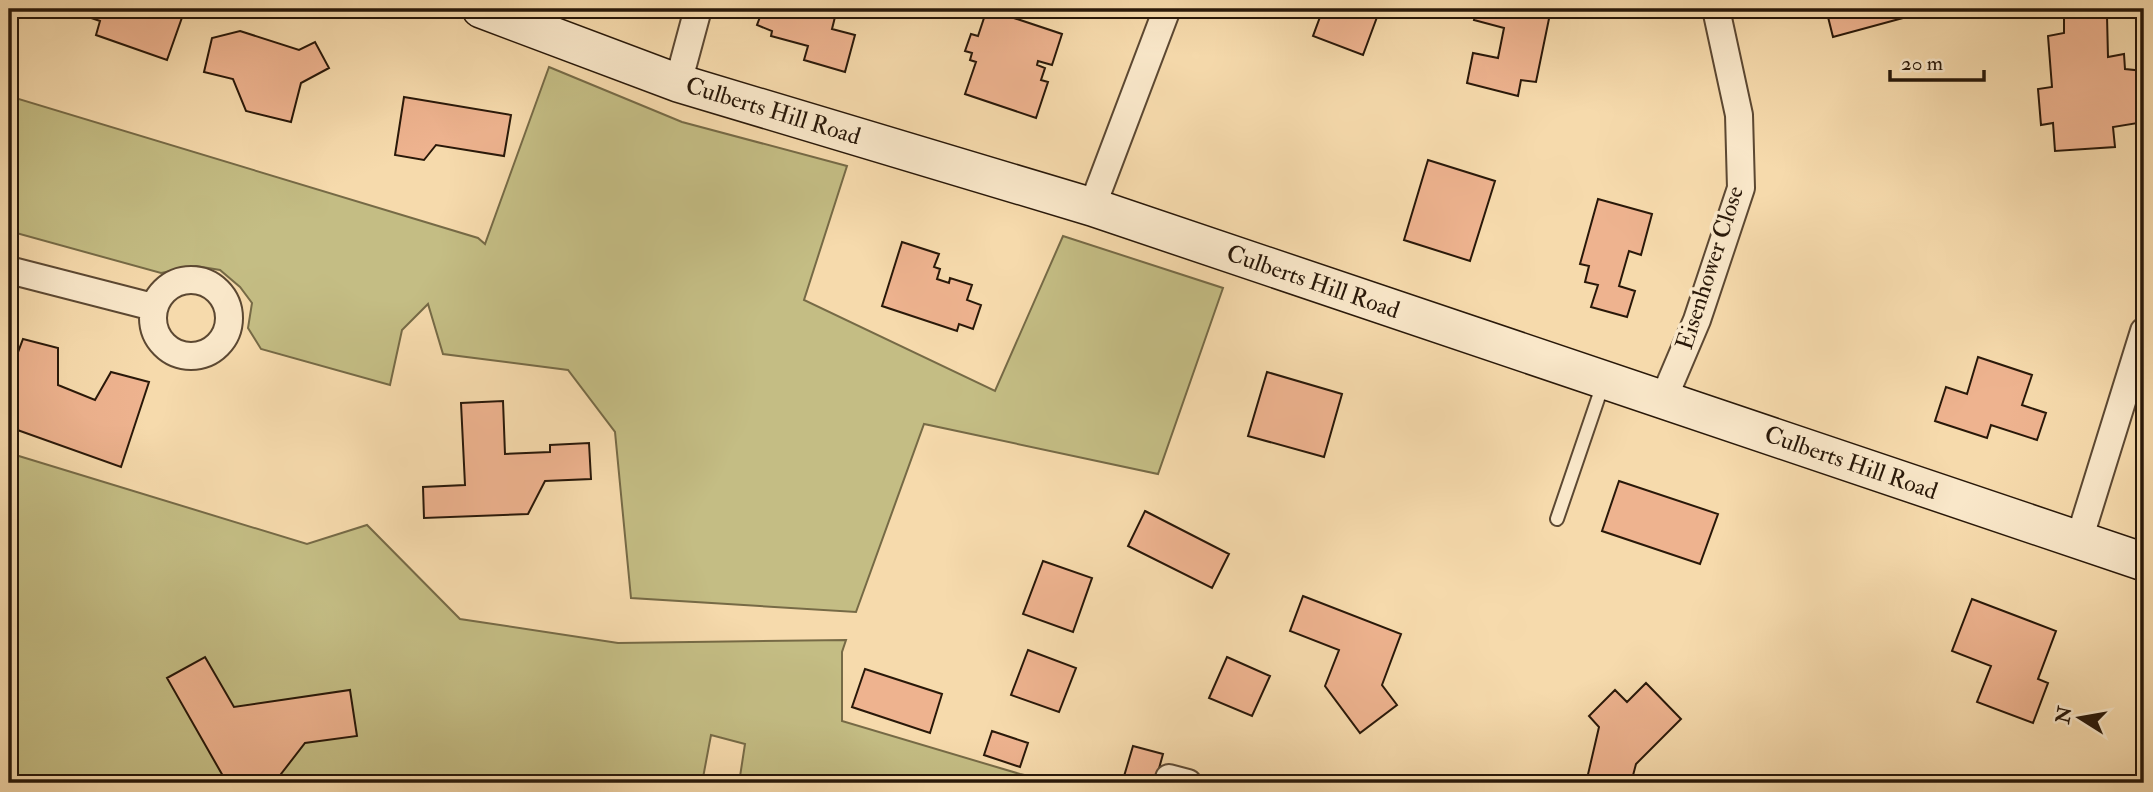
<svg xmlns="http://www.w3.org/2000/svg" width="2153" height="792" viewBox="0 0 2153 792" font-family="'IM FELL Double Pica',serif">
  <rect width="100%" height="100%" fill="#f6daac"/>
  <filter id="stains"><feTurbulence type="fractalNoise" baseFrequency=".00286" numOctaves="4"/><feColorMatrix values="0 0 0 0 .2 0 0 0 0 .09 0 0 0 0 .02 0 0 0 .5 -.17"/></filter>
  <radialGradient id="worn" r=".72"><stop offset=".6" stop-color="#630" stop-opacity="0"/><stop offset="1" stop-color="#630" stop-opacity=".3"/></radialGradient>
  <path fill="#c4bd84" stroke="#766a46" stroke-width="2" d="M549 67 682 122 847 166 804 300 995 391 1063 236 1223 288 1158 474 924 424 856 612 631 598 615 432 568 370 443 354 428 304 402 330 390 385 261 349 248 328 252 303 240 287 220 270 196 266 161 273 9 231V96L478 238 485 244Z
    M9 453 307 544 367 525 460 619 618 643 846 640 842 652V721L1020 774 1060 783H739L745 744 711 735 702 783H9Z"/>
  <path fill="#eeb38f" stroke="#291809" stroke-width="2" d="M65 9H185L167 60 96 35 100 21Z
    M763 9H837L832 29 855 35 845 72 804 60 808 46 771 36 772 31 757 25Z
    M987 9 1062 34 1052 65 1038 61 1037 65 1045 68 1041 80 1048 82 1036 118 965 94 976 62 970 60 972 53 965 51 971 34 978 36Z
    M1323 9H1380L1363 55 1313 36Z
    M1477 9H1551L1536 82 1521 80 1518 96 1467 83 1473 53 1498 58 1504 28 1474 20Z
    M1826 9H1901L1903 18 1833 37Z
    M2107 16 2108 57 2124 54 2125 69 2144 71V122L2113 127 2115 147 2055 151 2053 123 2041 125 2038 89 2052 87 2048 36 2064 33V17Z
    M240 31 299 50 315 42 329 68 301 83 291 122 246 111 233 79 204 72 212 38Z
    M404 97 511 115 504 156 436 145 424 160 395 155Z
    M1428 160 1495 181 1470 261 1404 240Z
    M1598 199 1652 214 1641 255 1629 251 1619 286 1635 291 1627 317 1591 307 1598 285 1585 282 1589 266 1580 264Z
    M902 242 939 254 934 267 940 269 937 279 949 283 950 278 972 285 967 300 981 305 973 329 959 324 957 331 882 306Z
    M23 339 58 348V385L95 400 111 372 149 382 121 467 9 427V376Z
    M1978 357 2032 375 2022 405 2046 413 2037 440 1991 425 1987 438 1935 421 1946 387 1967 394Z
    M1267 372 1342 394 1324 457 1248 436Z
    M503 401 505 454 550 452V445L589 443 591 479 545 481 528 514 424 518 423 487 465 485 461 403Z
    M1619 481 1718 514 1700 564 1602 531Z
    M1145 511 1229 554 1212 588 1128 546Z
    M1043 561 1092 578 1073 632 1023 614Z
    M1303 596 1401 634 1382 685 1397 705 1360 733 1325 686 1339 650 1290 631Z
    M1972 599 2056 631 2038 679 2048 683 2033 723 1977 702 1991 666 1952 651Z
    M1028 650 1076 668 1059 712 1011 695Z
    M205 657 234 707 350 690 357 736 305 743 274 783H227L167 678Z
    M1227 657 1270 676 1252 716 1209 698Z
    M865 669 942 694 930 733 852 707Z
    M1646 683 1681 719 1636 764 1631 783H1586L1599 727 1589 716 1615 690 1627 702Z
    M992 731 1028 743 1020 767 984 755Z
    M1133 746 1163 754 1155 783H1122Z"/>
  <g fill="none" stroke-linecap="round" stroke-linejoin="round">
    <defs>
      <path id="lane" d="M1557 519 1603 384"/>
      <path id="street" d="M1716 9 1739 115 1741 188 1697 320 1663 400 1697 320 1741 188 1739 115
        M678 83 698 9
        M1092 207 1167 9
        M9 270 153 307
        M153 318a38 38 0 1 1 76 0a38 38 0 1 1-76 0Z
        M2079 540 2144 331
        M1169 778 1188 783"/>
      <path id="secondary" d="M481 9 678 83 1092 207 2144 562"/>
    </defs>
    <use href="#lane" stroke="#5c4832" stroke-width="16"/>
    <use href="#street" stroke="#5c4832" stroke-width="30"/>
    <use href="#secondary" stroke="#291809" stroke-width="40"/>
    <use href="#lane" stroke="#f9e7c9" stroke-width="12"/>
    <use href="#street" stroke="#f9e7c9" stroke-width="26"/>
    <use href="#secondary" stroke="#f9e7c9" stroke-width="37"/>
  </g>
  <g text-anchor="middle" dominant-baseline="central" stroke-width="7" stroke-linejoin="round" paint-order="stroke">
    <g font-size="24" fill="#291809" stroke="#f9e7c9">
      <text transform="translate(773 111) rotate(17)">Culberts Hill Road</text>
      <text transform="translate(1710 268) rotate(-72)">Eisenhower Close</text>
      <text transform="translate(1313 282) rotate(19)">Culberts Hill Road</text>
      <text transform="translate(1851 463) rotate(19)">Culberts Hill Road</text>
    </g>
  </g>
  <rect width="2153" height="792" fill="none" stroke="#f6daac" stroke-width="35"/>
  <rect x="10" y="10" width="2132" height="771" fill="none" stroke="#291809" stroke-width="3.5"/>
  <rect x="18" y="18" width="2118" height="757" fill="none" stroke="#291809" stroke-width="2"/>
  <g transform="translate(2080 718) rotate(281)" stroke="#f9e7c9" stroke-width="5" paint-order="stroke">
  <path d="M0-5L12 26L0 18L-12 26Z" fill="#291809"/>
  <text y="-10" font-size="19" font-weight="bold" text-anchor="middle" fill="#291809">N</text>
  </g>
  <path d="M1890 70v10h94v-10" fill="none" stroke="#291809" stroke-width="3.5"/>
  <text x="1901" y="70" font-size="21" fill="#291809" stroke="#f9e7c9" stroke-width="5" paint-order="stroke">20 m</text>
  <rect width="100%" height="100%" filter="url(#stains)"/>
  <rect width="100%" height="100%" fill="url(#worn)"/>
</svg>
